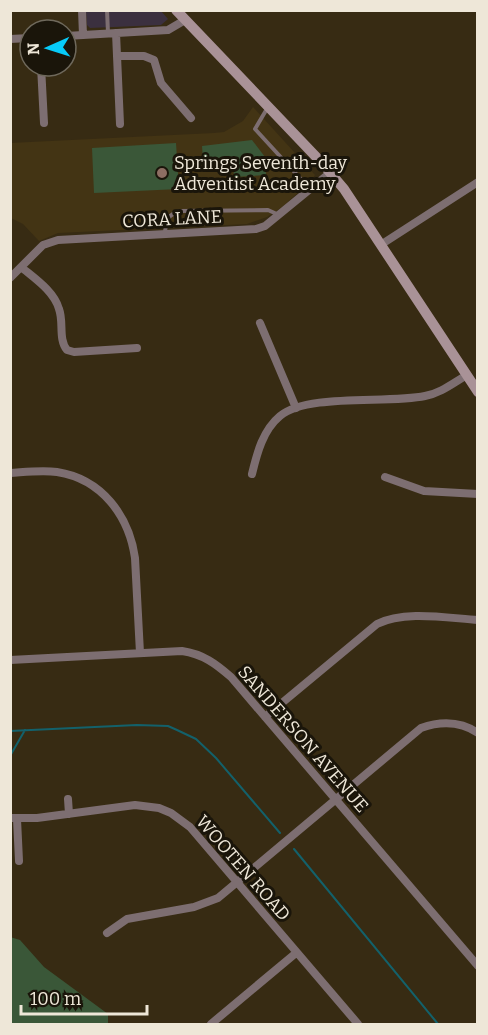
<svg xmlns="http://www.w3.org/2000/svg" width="488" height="1035" viewBox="0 0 488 1035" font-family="Bitter,serif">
  <rect width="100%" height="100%" fill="#372b13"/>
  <path fill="#3b303f" d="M86 11H161L168 19 161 25 90 28 87 25Z"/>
  <path fill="#433414" d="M253 107 315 175 311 181 282 207 267 217 247 224 58 233 39 241 23 224 11 218 10 143 214 133 224 132 243 121Z"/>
  <path fill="#3a5738" d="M252 140 265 157 266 175 234 177 233 158 203 159 202 146Z
    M176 143 179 189 94 193 92 148Z
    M10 937 20 940 44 967 108 1014V1024H11Z"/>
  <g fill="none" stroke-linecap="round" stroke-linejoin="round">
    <path stroke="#13616b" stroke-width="2" d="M10 731 137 725 168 726 177 730 196 739 216 758 280 833
      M10 756 25 730
      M294 849 438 1024"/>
    <path stroke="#7d6e71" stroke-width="4" d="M107 10 108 33
      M268 107 255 129 310 189
      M165 233C166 220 167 215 180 211L268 210 279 215"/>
    <path stroke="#7d6e71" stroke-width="8" d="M82 10 83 35
      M116 33 120 124
      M66 36 168 30 185 20
      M10 39 30 38
      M117 56H144L154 60 161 83 191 118
      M41 66 44 123
      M382 244 478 182
      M21 267C34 278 54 291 59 309 64 322 58 339 67 350L74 352 137 348
      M10 278 43 245 58 240 256 229 265 226 331 172
      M260 323 296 408
      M10 473C26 472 42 470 57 472 102 479 129 516 135 558L140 653
      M252 474C257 453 263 430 280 416 308 393 387 404 425 396 441 393 453 383 467 375
      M385 477 424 491 478 494
      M10 660 182 651C203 654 216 664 231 677L478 966
      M265 717 377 624C404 610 447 618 478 620
      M68 799 69 814
      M10 818H37L135 805 159 808 171 813 190 827 358 1024
      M17 819 19 861
      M107 933 127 919 194 907 218 898 421 728C441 721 460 721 478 733
      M211 1024 296 953"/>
    <path stroke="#a99297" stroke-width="10" d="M176 10 321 162 344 189 478 392"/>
  </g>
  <circle fill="#8d6e63" stroke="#1a150a" stroke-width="2" cx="162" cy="173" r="6"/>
  <g text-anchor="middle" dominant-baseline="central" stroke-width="6" stroke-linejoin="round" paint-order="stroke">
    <g font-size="18" fill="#eee7d8" stroke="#1a150a" text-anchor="start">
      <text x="174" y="163">Springs Seventh-day<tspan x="174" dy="21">Adventist Academy</tspan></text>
    </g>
    <g font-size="18" fill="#eee7d8" stroke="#1a150a">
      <text transform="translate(172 219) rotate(-3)">CORA LANE</text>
      <text transform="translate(303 739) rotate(49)">SANDERSON AVENUE</text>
      <text transform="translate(243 868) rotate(49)">WOOTEN ROAD</text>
    </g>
  </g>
  <rect width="488" height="1035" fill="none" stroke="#eee7d8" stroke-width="24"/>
  <g transform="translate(48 48) rotate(267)"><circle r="28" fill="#1a150a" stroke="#6f695c" stroke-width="1.5"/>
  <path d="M0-4.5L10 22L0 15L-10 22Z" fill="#07cbf9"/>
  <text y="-9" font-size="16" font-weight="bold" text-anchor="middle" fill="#eee7d8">N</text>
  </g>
  <path d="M21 1005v9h126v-9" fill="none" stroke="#eee7d8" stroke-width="3"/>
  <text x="30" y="1005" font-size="18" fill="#eee7d8" stroke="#1a150a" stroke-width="4.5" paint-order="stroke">100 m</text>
</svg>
